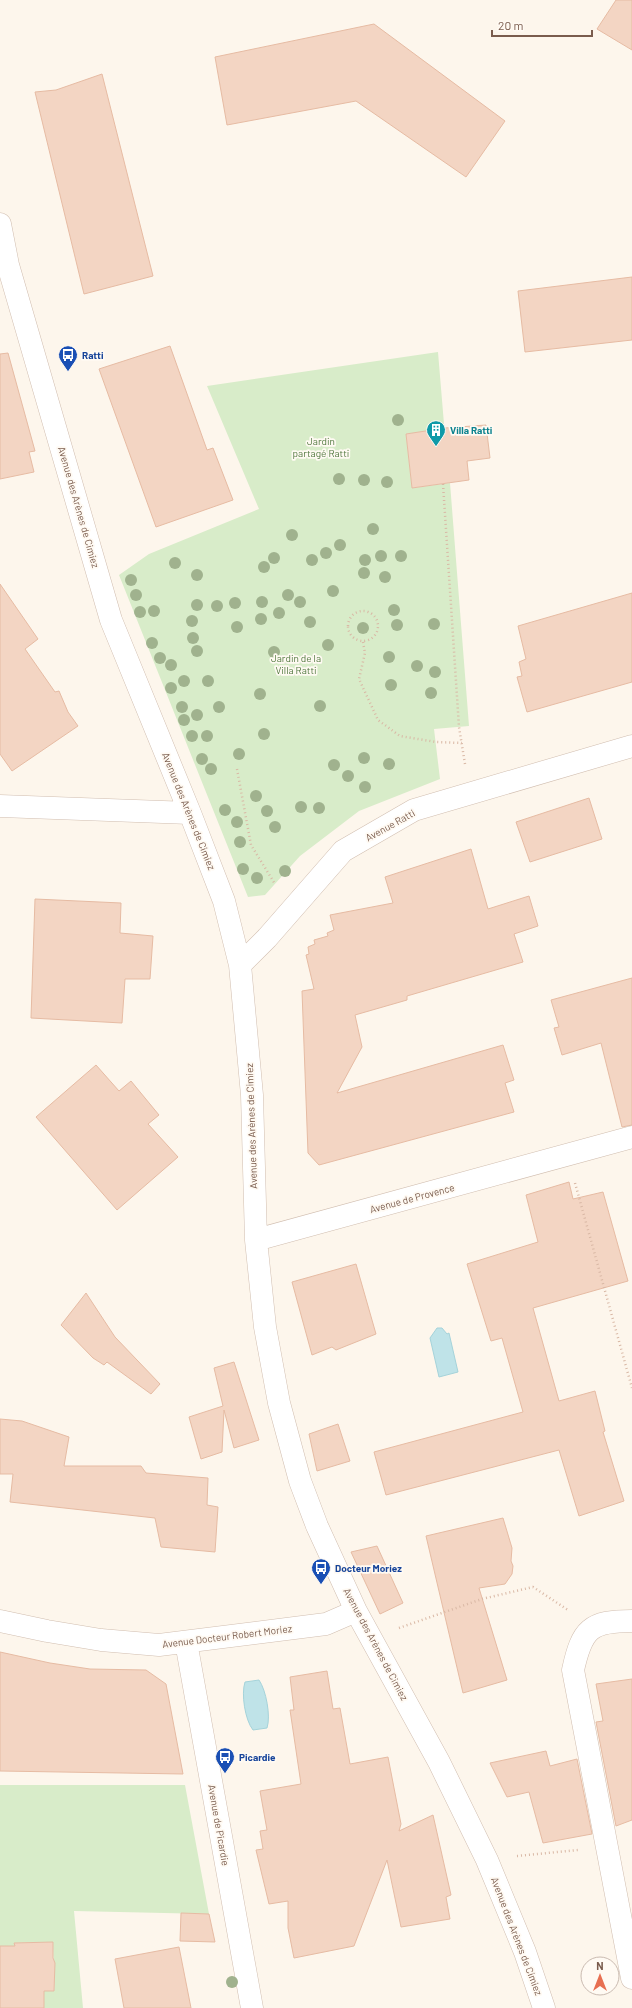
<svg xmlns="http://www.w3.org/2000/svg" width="632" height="2008" viewBox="0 0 632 2008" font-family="Barlow,sans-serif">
  <rect width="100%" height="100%" fill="#fdf6ec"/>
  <path fill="#d8ecc9" d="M438 352 444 424 427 425V431L406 434 412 488 450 483 469 726 434 729 440 779 359 811 300 856 265 895 248 897 119 575 149 554 259 509 207 386Z
    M0 1785H185L209 1914 74 1911 83 2008H44V1991H54C55 1974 53 1959 53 1942L14 1943 15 1946H0Z"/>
  <path fill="#bfe3e8" stroke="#a5d3da" d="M437 1328H442L447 1334 449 1333 458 1372 439 1377 430 1338Z
    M259 1680C266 1690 271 1716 267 1728L253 1730C245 1720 241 1694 245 1682Z"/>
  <path fill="#f3d5c3" stroke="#e6bba3" d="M616 0H632V50L597 29Z
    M374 24 505 121 466 177 356 101 227 125 215 57Z
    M102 74 153 276 84 294 35 92 56 90Z
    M632 277V340L525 352 518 291Z
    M170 346 207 450 213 448 233 500 156 527 99 369Z
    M8 353 35 451 29 452 34 472 0 479V354Z
    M486 425 490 458 467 461 469 480 412 488 406 434 445 428Z
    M0 584 38 639 25 649 55 692 59 691 68 712 78 726 12 771 0 754Z
    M632 593V682L527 712 517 677 522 676 519 662 526 659 518 626Z
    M589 798 602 839 530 862 516 822Z
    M471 849 488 909 529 896 538 926 514 934 523 962 407 996V1000L355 1015 362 1047 337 1093 503 1045 514 1080 505 1083 514 1112 319 1165 308 1153 302 991 314 989 306 955 309 954 308 947 315 944 314 940 328 936 327 933 334 930 330 915 393 903 385 877Z
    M35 899 121 903 120 933 153 936 150 979H125L122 1023 31 1018Z
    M632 978V1125L622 1127 601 1043 562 1055 554 1028 559 1027 551 1000Z
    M96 1065 119 1091 131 1081 159 1115 148 1124 178 1157 117 1210 36 1117Z
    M569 1182 573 1199 603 1192 628 1281 533 1308 559 1401 595 1391 605 1431 603 1432 624 1501 579 1516 559 1450 386 1495 374 1452 523 1412 502 1338 491 1341 467 1264 538 1242 526 1195Z
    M356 1264 376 1334 336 1350 332 1347 312 1355 292 1282Z
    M86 1293 115 1337 160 1384 151 1394 107 1362 104 1365 93 1358 61 1325Z
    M234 1362 259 1440 234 1448 224 1410 222 1452 201 1459 189 1417 223 1406 214 1368Z
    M0 1419 22 1421 69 1437 64 1466H141L146 1473 208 1478 207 1505 218 1507 215 1552 161 1547 155 1518 10 1502 13 1474H0Z
    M338 1424 350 1461 317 1471 309 1434Z
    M503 1518 512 1548 511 1561 513 1566 512 1574 505 1584 479 1588 507 1680 463 1693 426 1536Z
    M377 1546 403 1603 380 1614 351 1552Z
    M0 1652 50 1663 90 1669 146 1670 166 1684 183 1774 0 1771Z
    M327 1671 333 1709 340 1708 350 1764 388 1757 401 1824 399 1831 433 1815 451 1895 446 1897 450 1919 401 1927 387 1860 354 1946 294 1958 288 1928V1901L269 1904 256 1850 263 1849 260 1831 267 1830 260 1791 301 1784 290 1710H294L290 1677Z
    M632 1679V1820L616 1826 596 1722 603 1721 596 1684Z
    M546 1751 550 1766 577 1759 592 1834 543 1843 529 1792 507 1797 490 1763Z
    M181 1913 209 1914 215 1942 180 1941Z
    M53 1942V1958L55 1963 54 1991H44V2008H0V1946H15L14 1943Z
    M179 1947 191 2008H124L115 1959Z"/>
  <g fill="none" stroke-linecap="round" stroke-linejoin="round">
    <defs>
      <path id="minor" d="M0 224 8 265 111 620 190 813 224 901 240 965 252 1095 256 1240 265 1327 279 1403 300 1481 317 1526 356 1611 439 1762 487 1860 525 1952 544 2008
        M0 806 190 813
        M240 965 267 938 343 851 414 810 632 746
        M256 1240 632 1137
        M0 1621 47 1631 101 1640 159 1645 326 1624 356 1611
        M632 1621C590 1621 582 1629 573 1670L632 1978
        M186 1642 252 2008"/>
    </defs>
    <use href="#minor" stroke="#d1beb0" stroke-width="23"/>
    <path stroke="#d9b8a5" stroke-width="2.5" stroke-dasharray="1 3" stroke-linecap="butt" d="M443 484 459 727 465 764
      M348 626a15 15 0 1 1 30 0a15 15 0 1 1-30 0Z
      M363 642 365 653 359 679 378 720 400 736 436 742 462 743
      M237 769 251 845 275 884
      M575 1183 632 1388
      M399 1628 482 1599 533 1587 568 1610
      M517 1856 578 1850"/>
    <use href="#minor" stroke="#fff" stroke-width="22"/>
  </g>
  <g fill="#a0b28e">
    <circle cx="398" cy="420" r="6"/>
    <circle cx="339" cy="479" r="6"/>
    <circle cx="364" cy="480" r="6"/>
    <circle cx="387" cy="482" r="6"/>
    <circle cx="373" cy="529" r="6"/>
    <circle cx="292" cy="535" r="6"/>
    <circle cx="340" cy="545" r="6"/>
    <circle cx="326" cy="553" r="6"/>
    <circle cx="381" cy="556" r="6"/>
    <circle cx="401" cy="556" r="6"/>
    <circle cx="274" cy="558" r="6"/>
    <circle cx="312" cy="560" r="6"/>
    <circle cx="365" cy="560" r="6"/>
    <circle cx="175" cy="563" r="6"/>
    <circle cx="264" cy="567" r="6"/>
    <circle cx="364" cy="573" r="6"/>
    <circle cx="197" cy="575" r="6"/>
    <circle cx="385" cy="577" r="6"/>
    <circle cx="131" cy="580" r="6"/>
    <circle cx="333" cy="591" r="6"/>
    <circle cx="136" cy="595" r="6"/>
    <circle cx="288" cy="595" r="6"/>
    <circle cx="262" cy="602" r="6"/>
    <circle cx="300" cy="602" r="6"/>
    <circle cx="235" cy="603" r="6"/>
    <circle cx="197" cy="605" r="6"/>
    <circle cx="217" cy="606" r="6"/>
    <circle cx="394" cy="610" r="6"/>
    <circle cx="154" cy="611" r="6"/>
    <circle cx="140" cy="612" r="6"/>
    <circle cx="279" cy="613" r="6"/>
    <circle cx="261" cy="619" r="6"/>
    <circle cx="192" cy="621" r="6"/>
    <circle cx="310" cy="622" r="6"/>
    <circle cx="434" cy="624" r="6"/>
    <circle cx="397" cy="625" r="6"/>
    <circle cx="237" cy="627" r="6"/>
    <circle cx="363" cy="628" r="6"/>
    <circle cx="193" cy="638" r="6"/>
    <circle cx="152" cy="643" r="6"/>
    <circle cx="328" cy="645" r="6"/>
    <circle cx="197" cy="651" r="6"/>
    <circle cx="274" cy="652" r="6"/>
    <circle cx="389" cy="657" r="6"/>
    <circle cx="160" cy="658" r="6"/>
    <circle cx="171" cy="665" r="6"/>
    <circle cx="417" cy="666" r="6"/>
    <circle cx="435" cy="672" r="6"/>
    <circle cx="184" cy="681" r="6"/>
    <circle cx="208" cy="681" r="6"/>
    <circle cx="391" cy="685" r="6"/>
    <circle cx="171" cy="688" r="6"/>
    <circle cx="431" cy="693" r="6"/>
    <circle cx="260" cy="694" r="6"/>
    <circle cx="320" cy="706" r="6"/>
    <circle cx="182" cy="707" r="6"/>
    <circle cx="219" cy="707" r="6"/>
    <circle cx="197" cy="715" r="6"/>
    <circle cx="184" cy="720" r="6"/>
    <circle cx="264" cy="734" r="6"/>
    <circle cx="192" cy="736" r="6"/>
    <circle cx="207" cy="736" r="6"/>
    <circle cx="239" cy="754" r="6"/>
    <circle cx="364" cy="758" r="6"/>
    <circle cx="202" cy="759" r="6"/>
    <circle cx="389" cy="764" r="6"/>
    <circle cx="334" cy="765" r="6"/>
    <circle cx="211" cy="769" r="6"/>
    <circle cx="348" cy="776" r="6"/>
    <circle cx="365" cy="787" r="6"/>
    <circle cx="256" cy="796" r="6"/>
    <circle cx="301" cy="807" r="6"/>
    <circle cx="319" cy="808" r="6"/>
    <circle cx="225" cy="810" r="6"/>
    <circle cx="267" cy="811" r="6"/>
    <circle cx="237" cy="822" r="6"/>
    <circle cx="275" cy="827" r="6"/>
    <circle cx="240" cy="842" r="6"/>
    <circle cx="243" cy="869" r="6"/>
    <circle cx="285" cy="871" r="6"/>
    <circle cx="257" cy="878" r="6"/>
    <circle cx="232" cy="1982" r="6"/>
  </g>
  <defs>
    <symbol id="bus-pin" viewBox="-11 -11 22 30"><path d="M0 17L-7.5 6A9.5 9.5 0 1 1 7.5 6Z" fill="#1a4fb4" stroke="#fffaf3"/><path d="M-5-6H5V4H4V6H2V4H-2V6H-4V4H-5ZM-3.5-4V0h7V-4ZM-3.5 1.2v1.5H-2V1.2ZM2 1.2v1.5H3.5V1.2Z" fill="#fff"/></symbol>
    <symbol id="building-pin" viewBox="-11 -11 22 30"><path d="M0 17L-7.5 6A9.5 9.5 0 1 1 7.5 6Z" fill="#0f9aa8" stroke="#fffaf3"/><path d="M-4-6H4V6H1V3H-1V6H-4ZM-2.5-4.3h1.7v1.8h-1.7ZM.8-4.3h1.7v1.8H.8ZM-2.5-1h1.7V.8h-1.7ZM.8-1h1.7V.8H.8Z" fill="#fff"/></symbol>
  </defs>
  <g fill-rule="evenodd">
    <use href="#bus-pin" x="57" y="344" width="22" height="30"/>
    <use href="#building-pin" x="425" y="419" width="22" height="30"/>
    <use href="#bus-pin" x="310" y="1557" width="22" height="30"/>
    <use href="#bus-pin" x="214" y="1746" width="22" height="30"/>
  </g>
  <g text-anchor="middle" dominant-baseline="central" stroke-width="3.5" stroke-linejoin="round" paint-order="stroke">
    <g font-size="10" font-weight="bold" fill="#164399" stroke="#fffaf3" text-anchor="start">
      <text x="82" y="355">Ratti</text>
      <text x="335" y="1568">Docteur Moriez</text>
      <text x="239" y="1757">Picardie</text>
    </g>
    <g font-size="10" font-weight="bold" fill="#0d838f" stroke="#fffaf3" text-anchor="start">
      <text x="450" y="430">Villa Ratti</text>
    </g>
    <g font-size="10" fill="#537a41" stroke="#fffaf3">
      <text x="321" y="441">Jardin<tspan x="321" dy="12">partagé Ratti</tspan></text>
      <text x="296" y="658">Jardin de la<tspan x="296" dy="12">Villa Ratti</tspan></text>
    </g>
    <g font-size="10" fill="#7a5c4d" stroke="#fffaf3">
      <text transform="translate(79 507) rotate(74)">Avenue des Arènes de Cimiez</text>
      <text transform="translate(189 811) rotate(68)">Avenue des Arènes de Cimiez</text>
      <text transform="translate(390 825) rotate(-29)">Avenue Ratti</text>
      <text transform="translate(251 1126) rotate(-92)">Avenue des Arènes de Cimiez</text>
      <text transform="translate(412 1198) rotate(-15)">Avenue de Provence</text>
      <text transform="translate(227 1636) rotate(-7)">Avenue Docteur Robert Moriez</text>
      <text transform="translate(376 1644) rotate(62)">Avenue des Arènes de Cimiez</text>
      <text transform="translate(219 1825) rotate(80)">Avenue de Picardie</text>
      <text transform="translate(517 1936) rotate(69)">Avenue des Arènes de Cimiez</text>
    </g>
  </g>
  <g transform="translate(600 1976)"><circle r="19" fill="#fffaf3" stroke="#cabbb1"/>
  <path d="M0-3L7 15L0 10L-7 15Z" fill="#e76f51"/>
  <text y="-6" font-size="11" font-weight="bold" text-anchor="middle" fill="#7a5c4d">N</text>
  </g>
  <path d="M492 30v6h100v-6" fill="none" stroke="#7a5c4d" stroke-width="2"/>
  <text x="498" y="30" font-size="12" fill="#7a5c4d" stroke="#fffaf3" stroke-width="3" paint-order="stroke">20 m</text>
</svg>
